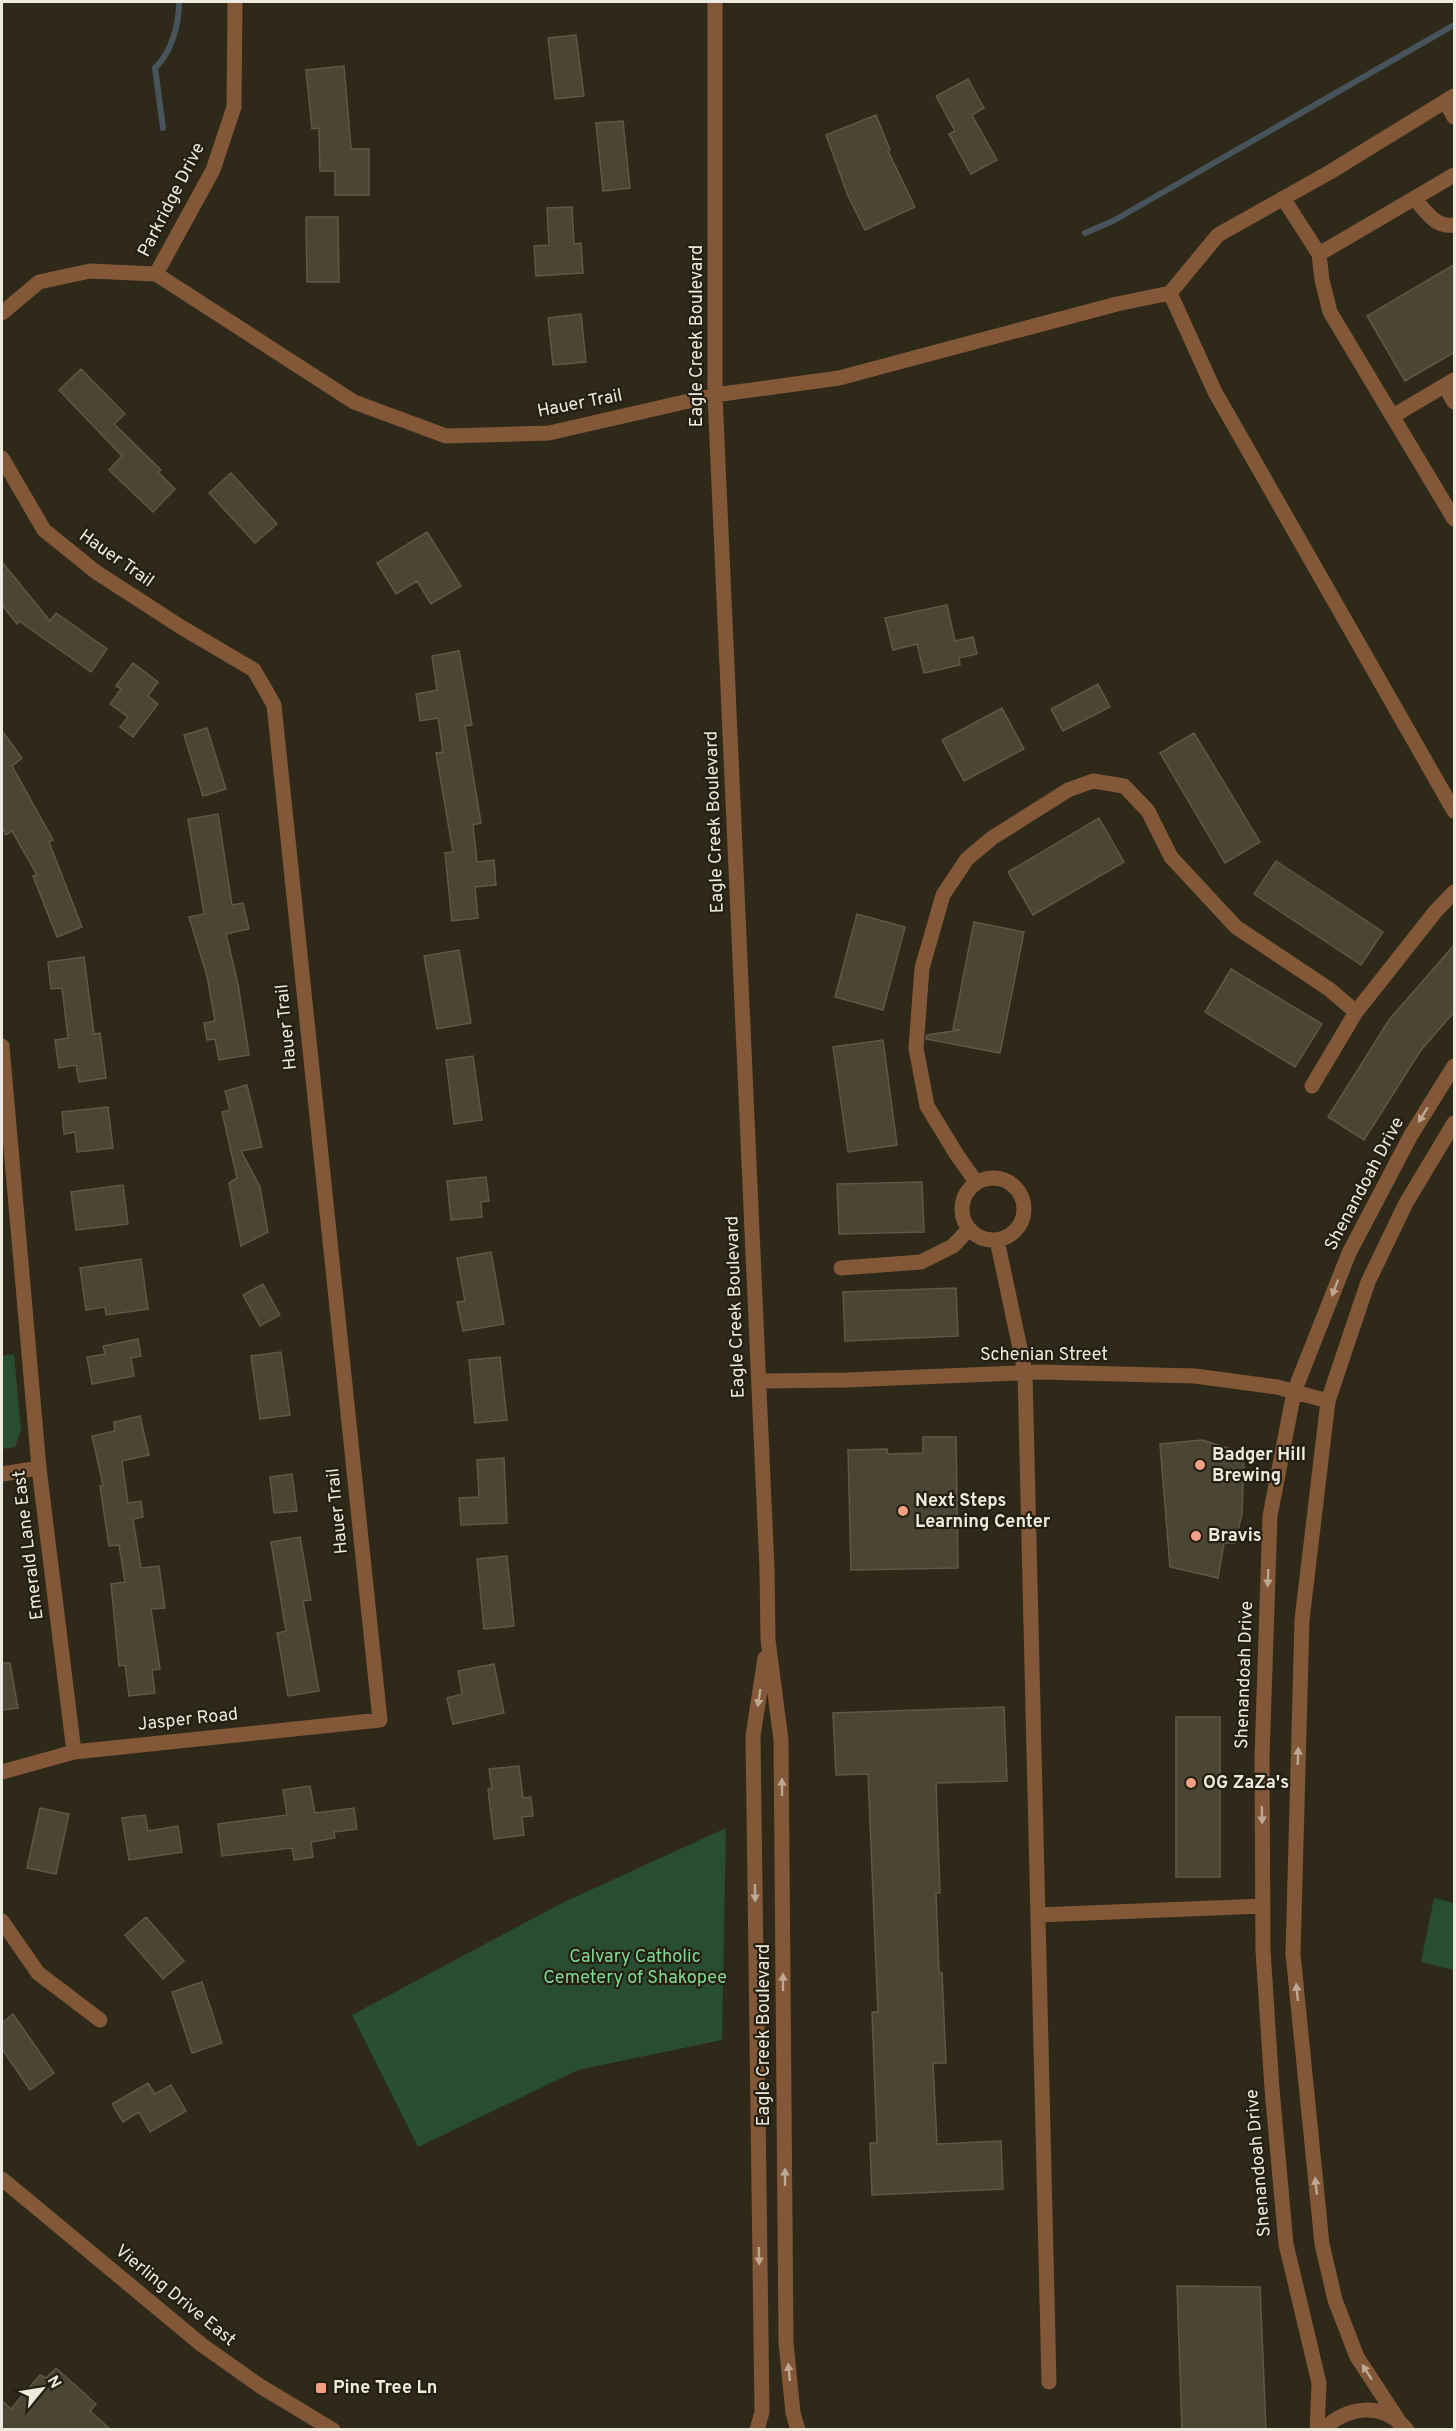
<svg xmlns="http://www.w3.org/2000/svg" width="1456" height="2431" viewBox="0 0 1456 2431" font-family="Overpass,sans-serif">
  <rect width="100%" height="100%" fill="#2e2919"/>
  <path fill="#294d31" d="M14 1354 21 1429 15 1447 2 1449V1356Z
    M726 1828 722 2040 578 2070 418 2147 352 2015 564 1902Z
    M1434 1898 1454 1903V1970L1421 1962Z"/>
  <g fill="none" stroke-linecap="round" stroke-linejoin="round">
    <path stroke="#48545b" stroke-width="6" d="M163 128 155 68C172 52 179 24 179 2
      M1085 233 1113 221 1454 25"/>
  </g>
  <path fill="#4b4534" stroke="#5e5847" stroke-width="1.5" d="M576 35 584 96 555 99 548 38Z
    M344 66 351 149H369V195H335V171H320L319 128 312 129 306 70Z
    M968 79 984 108 972 115 997 160 971 174 949 134 955 131 936 96Z
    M876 115 890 150 888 151 915 207 865 230 848 196 826 135Z
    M623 121 630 188 603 191 596 123Z
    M572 207 574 244 581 243 583 273 536 276 534 246 549 245 547 208Z
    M306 217H338L339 282H307Z
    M1455 264V352L1405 381 1367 316Z
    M581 314 586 362 553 365 548 318Z
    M81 369 125 414 114 424 161 470 158 472 175 489 153 512 109 470 122 456 59 390Z
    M231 473 277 524 255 543 209 493Z
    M427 532 461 586 431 604 417 581 396 594 377 563Z
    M2 562 50 621 56 613 107 649 91 672 19 621 17 624 2 605Z
    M947 605 955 641 973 637 977 654 959 658 960 665 924 673 917 644 893 650 885 618Z
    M459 651 472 725 465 726 481 823 473 825 477 862 494 860 496 885 475 887 478 918 452 921 445 853 453 852 436 753 443 752 438 718 420 721 416 694 437 690 432 656Z
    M133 663 158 682 148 696 158 704 133 737 120 727 128 717 110 704 121 689 116 686Z
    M1098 684 1110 707 1063 731 1051 709Z
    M1002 708 1024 749 964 781 942 740Z
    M207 728 226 789 203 796 184 735Z
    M2 731 22 758 12 766 53 840 49 842 82 927 57 937 33 876 37 875 12 831 6 835 2 826Z
    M1194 733 1260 842 1225 863 1160 753Z
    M218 814 232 905 243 903 249 929 226 934 238 984 249 1055 219 1060 215 1039 207 1040 204 1023 215 1021 207 976 189 917 204 914 188 819Z
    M1099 818 1124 862 1033 915 1008 872Z
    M1276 861 1383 932 1361 965 1254 894Z
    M857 914 905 927 883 1010 835 997Z
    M974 922 1024 932 1000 1053 926 1039 927 1035 960 1030 953 1029Z
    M1455 944V1011L1421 1050 1364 1140 1328 1117 1389 1020Z
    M459 950 471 1023 437 1029 424 956Z
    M84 957 94 1034 100 1033 106 1078 79 1082 76 1065 59 1068 55 1040 68 1038 62 988 51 989 48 962Z
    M1231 969 1322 1024 1295 1067 1205 1012Z
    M883 1040 897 1145 848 1152 833 1047Z
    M473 1056 482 1120 454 1124 446 1060Z
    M247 1085 262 1147 241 1151 260 1187 268 1232 241 1246 229 1183 237 1178 222 1112 230 1110 225 1091Z
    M108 1107 113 1148 77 1152 75 1132 64 1134 62 1112Z
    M486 1177 489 1201 481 1202 482 1217 451 1220 447 1181Z
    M922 1182 924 1232 839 1234 837 1184Z
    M123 1185 128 1224 76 1230 71 1192Z
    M491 1252 504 1324 463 1331 457 1302 465 1301 457 1258Z
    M141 1259 148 1309 106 1315 105 1307 86 1310 80 1268Z
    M263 1284 280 1315 260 1326 243 1295Z
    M956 1288 958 1336 845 1341 843 1292Z
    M138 1339 141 1356 131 1358 134 1376 92 1384 87 1357 105 1354 103 1346Z
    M281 1352 290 1415 260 1419 251 1356Z
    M500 1357 507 1420 475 1423 469 1360Z
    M140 1416 149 1455 122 1461 128 1503 141 1501 143 1517 133 1519 141 1568 159 1566 165 1608 151 1609 160 1669 152 1670 155 1693 129 1696 125 1665 119 1666 111 1584 125 1582 119 1545 109 1546 100 1486 103 1485 92 1436 115 1431 114 1422Z
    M923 1437H956L958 1568 851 1570 848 1450 887 1449 888 1454 923 1453Z
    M1202 1440 1244 1453 1242 1514 1235 1543H1224L1218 1578 1170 1567 1160 1444Z
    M504 1458 507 1523 461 1525 459 1498 479 1497 477 1460Z
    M292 1474 297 1511 274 1513 270 1477Z
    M300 1537 311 1600 303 1601 319 1691 288 1696 277 1633 286 1631 271 1542Z
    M507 1556 514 1626 484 1629 477 1559Z
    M2 1663H10L18 1708 2 1710Z
    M494 1664 504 1713 453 1724 447 1698 462 1694 458 1671Z
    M1004 1707 1007 1781 936 1783 940 1893H936L939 1972 942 1973 946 2063H933L937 2144 1001 2141 1003 2189 872 2195 870 2143H877L872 2012H878L868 1774 836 1775 833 1713Z
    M1176 1717H1220V1877H1176Z
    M519 1766 523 1798 531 1797 533 1816 522 1817 524 1835 494 1839 488 1789 492 1788 489 1769Z
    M310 1786 315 1813 354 1808 357 1829 334 1832 335 1838 311 1842 313 1857 294 1860 292 1848 222 1856 218 1824 287 1815 283 1790Z
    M40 1808 69 1814 56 1874 27 1868Z
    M145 1815 148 1831 178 1826 182 1852 129 1860 122 1818Z
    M146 1917 184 1961 163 1979 125 1935Z
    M202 1982 222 2043 192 2053 172 1992Z
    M13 2014 54 2073 30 2090 2 2049V2023Z
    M148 2083 155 2094 171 2085 186 2111 150 2132 139 2112 123 2122 112 2104Z
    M1177 2286 1260 2287 1266 2430H1182Z
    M56 2368 96 2404 90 2411 111 2430H2V2401L11 2409 40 2375 46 2378Z"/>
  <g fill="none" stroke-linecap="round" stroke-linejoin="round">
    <path stroke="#825838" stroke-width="15" d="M715 2V395L767 1569 768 1640 781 1740 786 2343 793 2413 798 2430
      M1445 101 1454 117
      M1283 198 1319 254 1322 280 1330 312 1454 519
      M1415 199C1426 212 1436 228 1454 225
      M1319 254 1454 175
      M156 274 213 170 234 107 235 2
      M1170 293 1215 392 1454 811
      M2 313 39 282 90 271 156 274 354 402 446 436 549 433 715 395 839 378 1117 304 1170 293 1218 235 1330 172 1454 96
      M1445 386 1454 402
      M1393 416 1454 380
      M2 458 44 530 96 572 181 627 254 670 274 705 380 1720 74 1752 2 1772
      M2 1046 39 1468 74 1752
      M1312 1086 1356 1012 1435 912 1454 892
      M962 1209a31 31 0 1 1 62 0a31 31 0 1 1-62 0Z
      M976 1182 957 1155 927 1106 916 1048 922 968 943 895 967 859 992 838 1068 790 1093 781 1124 786 1148 811 1171 857 1236 927 1329 989 1356 1012
      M997 1240 1025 1372 1049 2382
      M841 1268 921 1262 953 1246 969 1229
      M759 1381 846 1380 1041 1372 1195 1376 1277 1387 1328 1401
      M2 1474 39 1468
      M1038 1915 1263 1906
      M2 1921 38 1973 100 2020
      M2 2179 202 2345 260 2386 333 2430
      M1399 2421 1357 2357 1335 2300 1322 2244 1293 1954 1302 1620 1328 1401 1368 1282 1406 1203 1454 1123
      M757 2430 762 2412 753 1736 765 1658
      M1317 2430 1319 2383 1286 2244 1272 2089 1263 1950 1262 1757 1270 1516 1294 1392 1349 1253 1411 1135 1454 1066
      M1322 2430C1348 2406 1382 2401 1407 2430"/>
  </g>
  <defs><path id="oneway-solid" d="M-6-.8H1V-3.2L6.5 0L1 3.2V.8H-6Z" transform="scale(1.5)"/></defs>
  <g fill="#bda894">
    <use href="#oneway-solid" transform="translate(1423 1115) rotate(122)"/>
    <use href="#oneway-solid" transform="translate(1335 1288) rotate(111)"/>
    <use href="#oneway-solid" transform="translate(1268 1578) rotate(92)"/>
    <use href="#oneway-solid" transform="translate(759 1698) rotate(99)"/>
    <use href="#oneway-solid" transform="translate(1298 1756) rotate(-88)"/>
    <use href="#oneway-solid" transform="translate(782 1787) rotate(-90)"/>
    <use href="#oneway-solid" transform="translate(1262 1815) rotate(89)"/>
    <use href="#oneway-solid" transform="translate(755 1893) rotate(89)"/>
    <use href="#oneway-solid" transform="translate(783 1982) rotate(-90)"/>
    <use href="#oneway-solid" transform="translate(1297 1992) rotate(-96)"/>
    <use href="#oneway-solid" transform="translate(785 2177) rotate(-90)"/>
    <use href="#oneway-solid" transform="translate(1316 2186) rotate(-96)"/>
    <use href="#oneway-solid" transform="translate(759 2256) rotate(89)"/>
    <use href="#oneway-solid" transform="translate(789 2372) rotate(-96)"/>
    <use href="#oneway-solid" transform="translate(1367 2372) rotate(-123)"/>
  </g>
  <g fill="#f39f84" stroke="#241f10" stroke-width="2">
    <circle cx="1200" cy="1465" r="6"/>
    <circle cx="903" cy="1511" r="6"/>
    <circle cx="1196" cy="1536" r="6"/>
    <circle cx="1191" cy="1783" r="6"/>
    <rect x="315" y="2382" width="12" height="12" rx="3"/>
  </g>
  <g text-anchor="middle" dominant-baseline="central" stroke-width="4.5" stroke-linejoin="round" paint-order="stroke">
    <g font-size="18" fill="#edeae0" stroke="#241f10">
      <text transform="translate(172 200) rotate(-63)">Parkridge Drive</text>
      <text transform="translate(697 336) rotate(-90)">Eagle Creek Boulevard</text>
      <text transform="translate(580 404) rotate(-11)">Hauer Trail</text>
      <text transform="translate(116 559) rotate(35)">Hauer Trail</text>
      <text transform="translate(715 822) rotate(-92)">Eagle Creek Boulevard</text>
      <text transform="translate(287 1027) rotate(-96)">Hauer Trail</text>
      <text transform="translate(1365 1184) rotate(-62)">Shenandoah Drive</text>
      <text transform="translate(736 1307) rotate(-92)">Eagle Creek Boulevard</text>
      <text x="1044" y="1355">Schenian Street</text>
      <text transform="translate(338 1511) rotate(-96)">Hauer Trail</text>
      <text transform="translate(29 1545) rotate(-97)">Emerald Lane East</text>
      <text transform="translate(1245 1675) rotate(-88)">Shenandoah Drive</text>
      <text transform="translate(188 1720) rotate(-6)">Jasper Road</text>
      <text transform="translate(764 2035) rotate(-90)">Eagle Creek Boulevard</text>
      <text transform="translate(1259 2163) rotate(-95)">Shenandoah Drive</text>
      <text transform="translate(175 2296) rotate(39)">Vierling Drive East</text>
    </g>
    <g font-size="18" font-weight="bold" fill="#edeae0" stroke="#241f10" text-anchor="start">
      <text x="1212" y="1455">Badger Hill<tspan x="1212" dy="21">Brewing</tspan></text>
      <text x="915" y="1501">Next Steps<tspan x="915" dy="21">Learning Center</tspan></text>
      <text x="1208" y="1536">Bravis</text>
      <text x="1203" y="1783">OG ZaZa's</text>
      <text x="333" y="2388">Pine Tree Ln</text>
    </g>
    <g font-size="18" fill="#80da94" stroke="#241f10">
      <text x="635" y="1957">Calvary Catholic<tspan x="635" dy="21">Cemetery of Shakopee</tspan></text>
    </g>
  </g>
  <rect width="1456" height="2431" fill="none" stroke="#edeae0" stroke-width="6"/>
  <g transform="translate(42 2389) rotate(60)" stroke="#241f10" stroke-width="4.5" paint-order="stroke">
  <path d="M0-4.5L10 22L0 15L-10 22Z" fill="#edeae0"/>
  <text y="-9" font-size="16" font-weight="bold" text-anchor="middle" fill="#edeae0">N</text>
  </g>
</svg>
